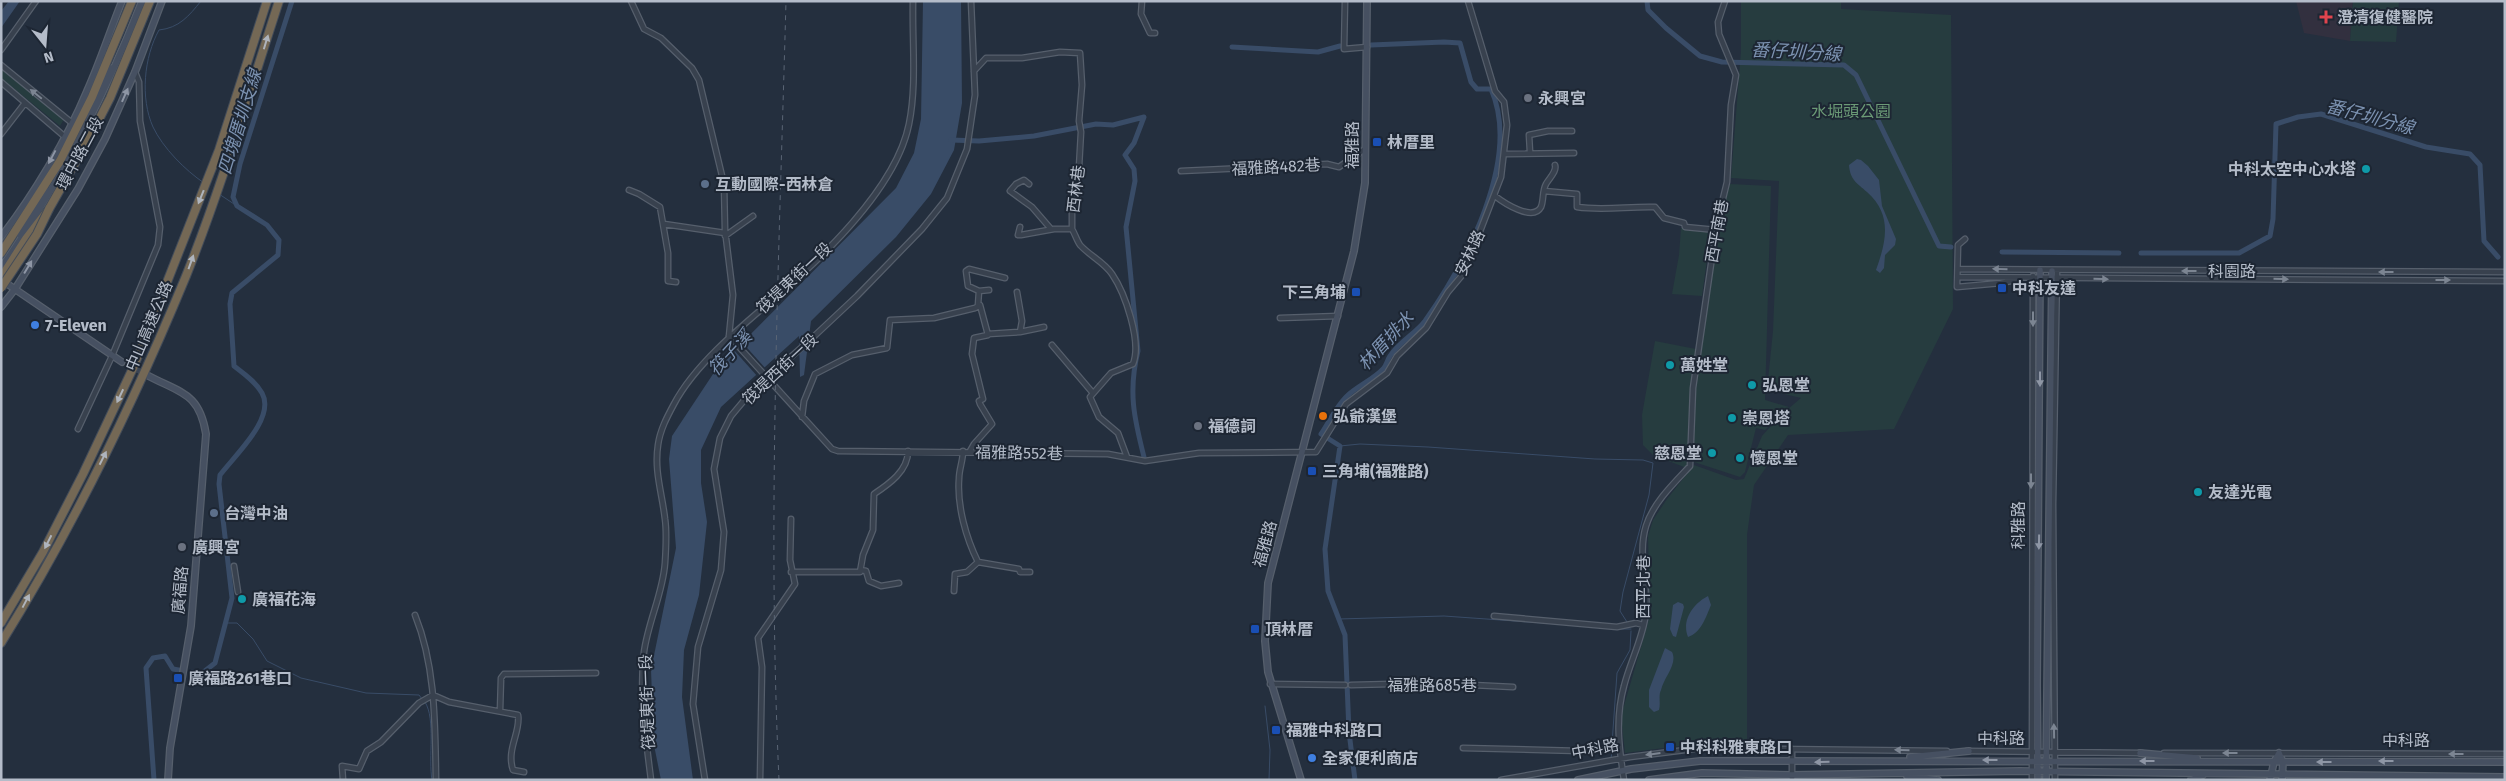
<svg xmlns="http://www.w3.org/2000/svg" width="2506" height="781" viewBox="0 0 2506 781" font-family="'Fira Sans','Noto Sans TC',sans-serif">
  <rect width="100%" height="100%" fill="#242f3e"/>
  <path fill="#32303f" d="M2296 1H2353L2350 41 2304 33Z"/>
  <path fill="#263c3f" d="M1741 1H1841V9L1951 15 1953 309 1894 429 1788 435 1754 485 1747 535V744L1702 743 1625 753 1621 716 1650 616 1648 536 1653 520 1667 499 1694 465 1736 480 1744 479 1762 436 1779 417 1765 430 1756 428 1745 472 1740 477 1694 462 1684 467 1653 455 1643 445 1642 415 1655 341 1701 350 1723 201 1730 184 1771 186 1765 400 1789 407 1781 415 1801 398 1767 390 1773 331 1779 181 1731 178 1741 51Z
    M2353 1H2399L2396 42 2350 41Z
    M1 67 64 119 60 126 1 78Z
    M1681 228 1711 230 1702 296 1672 294 1679 255Z"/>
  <path fill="#394c67" d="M9 1H20L1 28V11Z
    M923 1H961L962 103 954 150 931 194 896 237 811 321 804 375 800 377 799 336 721 407 701 450V483L707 522 699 595 684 650 682 697 693 780H661L654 745 651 670 676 548 669 459 672 436 717 368 896 188 914 153 921 119Z
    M1857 159 1861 160 1868 166 1879 180 1882 206 1896 239 1895 245 1885 255 1884 268 1880 273 1876 270C1886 242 1893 215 1867 192 1857 183 1850 180 1849 165Z
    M1708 596 1711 605C1706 617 1701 633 1688 637 1681 620 1694 603 1708 596Z
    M1678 602 1683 604 1684 607 1676 637 1673 636 1670 629 1673 605Z
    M1665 648 1672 652C1678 664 1664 677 1661 690 1658 696 1661 703 1659 710L1654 712 1649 707V690Z"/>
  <path fill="#242f3e" d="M741 341 766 369 758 377 733 349Z"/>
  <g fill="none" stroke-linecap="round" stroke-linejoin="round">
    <path stroke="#394c67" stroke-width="1" d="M201 1C189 16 179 28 159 30 144 57 140 98 153 127 163 148 185 170 204 183
      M219 194 237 206
      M1340 446 1360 444 1428 447 1595 459 1643 460 1653 463 1649 495 1623 592 1620 611 1627 622
      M1339 619 1444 616 1585 626
      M224 623H237L253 639 267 661 301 678 366 693 419 695 422 699
      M1619 629H1631
      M425 702C436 719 428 758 432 780
      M1265 706 1270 750 1269 780
      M1612 744 1617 673 1630 650 1631 631
      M1611 758 1612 752"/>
    <path stroke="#394c67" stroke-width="5" d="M1647 1 1648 10 1666 28 1700 56 1722 62 1844 65 1856 75 1939 246 1951 247
      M1232 47 1318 52 1340 46
      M951 140 979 141 1034 136 1096 124 1113 125 1144 117 1134 143 1125 155 1134 169 1135 181 1126 227 1138 351C1128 391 1134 418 1144 457
      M2002 252 2119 253
      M2141 253H2239L2270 236 2273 219 2276 124 2298 117 2321 114 2426 147 2470 154 2480 165 2484 241 2498 257
      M192 672 201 674 215 663 232 598 219 484 220 475C235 455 276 418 262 393 255 381 244 374 234 366L230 304 232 293 278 255 279 240 267 225 237 206 233 197 240 164 292 1
      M154 780 146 668 153 658 165 656 173 669 184 671
      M1355 780 1349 732 1345 635 1328 591 1325 549 1340 446 1321 434C1329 422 1336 407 1346 397 1357 386 1373 380 1383 369 1387 365 1387 360 1390 356 1399 342 1415 334 1425 321 1466 263 1522 159 1491 89H1477L1471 82 1460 43 1444 42 1371 45"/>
    <path stroke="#3a4453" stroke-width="5.5" stroke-dasharray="5.5 3" stroke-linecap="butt" d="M122 362 145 374"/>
    <defs>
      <path id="street" d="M631 1 644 29 661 38 692 68 699 80 724 184 725 230 733 295 729 336
        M1142 1 1141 14 1150 33H1155
        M1345 1 1344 49 1367 47
        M1 50 36 1
        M1 65 72 123
        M974 71 986 58H1022L1060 52 1080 53 1082 85 1079 121 1081 132 1077 202 1072 206V229C1075 234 1077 241 1080 245 1090 256 1104 262 1112 274 1125 293 1142 342 1133 364L1111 373 1090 397 1099 417 1118 433 1127 457
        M1 82 64 136
        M1 134 25 103
        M1530 152 1529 135 1548 131H1572
        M1506 154 1574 153
        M1181 171 1327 164 1339 167 1365 149
        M1029 184 1024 180 1016 184 1010 191 1032 207 1051 229
        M629 190 639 194 660 207 668 253V281L676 282
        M1544 191 1577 194V207C1604 211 1629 206 1655 207L1664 218 1684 223 1685 227 1716 230
        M1495 196C1504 203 1533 222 1541 207 1544 200 1542 191 1546 184 1549 178 1557 172 1555 165
        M664 224 725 233
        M1020 227 1018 235H1021L1054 229H1072
        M725 236 753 216
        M1965 239 1958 245 1957 287 2001 283 2016 280
        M1959 269 2505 272
        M1959 277 2505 281
        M979 291 989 290
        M1017 292 1022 321 1020 332
        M978 305 979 291 968 286 966 271 969 269 1005 278
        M1280 318 1338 316
        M988 334 1020 332 1044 327
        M729 336 832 449 838 451 1108 454 1145 461 1199 453 1316 452 1346 404 1387 373 1397 356 1426 328 1448 292 1464 273 1501 177 1507 125 1504 102 1495 91 1468 1
        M1052 345 1092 392
        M802 417 804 401 815 374 852 355 887 348 890 320 934 318 975 308 980 305 988 335 974 338 972 354 983 399 979 401 980 404 992 424 974 444 970 451
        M78 429 112 356 158 245 160 227 140 121 139 82 135 72
        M978 562 1019 569 1020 572H1030
        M234 566 238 592
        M861 570 866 571 869 581 881 586 899 583
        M791 572H860L863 555 873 530 874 494C889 484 908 471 908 451
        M954 591 955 574 967 572 978 562C966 538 957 506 959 479 959 469 963 461 963 451
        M415 615C436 667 435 725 436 780
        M1494 616 1617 627 1636 623 1643 625
        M1270 684 1345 685
        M1351 685 1432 683 1513 687
        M500 711 501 678 504 674 596 673
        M1463 748 1580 751 1619 749
        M1967 751 2142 753
        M2164 753 2505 754
        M343 780 342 766 359 769 367 751 381 742 419 703 433 695 449 702 518 715C521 732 506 749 513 770L524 772
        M651 780C646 739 639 694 644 652 648 622 663 593 665 563 666 548 667 533 665 519 662 493 654 471 658 445 660 430 667 417 674 404 694 366 738 329 770 302 819 261 896 189 909 124 917 85 912 42 913 1
        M705 780 693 704 698 647 721 570 724 532 714 469 720 438 731 416 752 391 809 341 857 296 922 229 947 198 967 149 975 95 971 1
        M760 780 762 667 758 638 795 584 790 560 791 519
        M1501 780 1630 757 1701 748 1947 751
        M1624 780C1619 748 1615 718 1624 686 1630 662 1643 638 1646 613 1649 585 1637 555 1646 526 1653 503 1674 483 1690 466L1693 388 1717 223 1727 182 1731 105 1736 75 1719 34 1718 22 1725 1
        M1792 780V749
        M2032 780 2033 276
        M2055 780 2053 504 2057 271"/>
      <path id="secondary" d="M88 116 111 68
        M20 235 47 190
        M1 237C33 196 67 139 87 91 100 62 110 31 122 1
        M1 268C59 185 105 96 142 1
        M3 281 122 362
        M1 307 15 289 78 189 105 139 135 72 162 1
        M145 374C179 393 199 391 206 434L191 626 170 748 168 780
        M2140 753 2197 758
        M2279 753 2283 762 2282 780
        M1910 757 1969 751
        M1907 776 1938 780
        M1301 780 1268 672 1265 641 1268 583 1354 251 1365 183 1367 1
        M1578 780 1631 769 1700 761 2505 762
        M1649 780 1702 773 1792 775 2020 771 2505 777
        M2038 780 2037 685 2040 270
        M2046 780 2052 271
        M2191 780 2203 775
        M2270 780 2274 762 2279 753"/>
      <path id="highway" d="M1 253 60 161 92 97 132 1
        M1 278 26 239 49 209 91 135 110 98 150 1
        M1 623 43 552 83 474 134 366 219 150 267 1
        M1 643C73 527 134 402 186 276 222 186 249 93 279 1"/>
    </defs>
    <use href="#street" stroke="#565f6c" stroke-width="7"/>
    <use href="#secondary" stroke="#565f6c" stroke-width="8"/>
    <use href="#highway" stroke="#434c59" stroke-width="10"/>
    <use href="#street" stroke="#38414e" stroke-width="4.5"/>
    <use href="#secondary" stroke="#465061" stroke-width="5.5"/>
    <use href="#highway" stroke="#746855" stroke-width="8"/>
    <path stroke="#5a6575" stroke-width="1" stroke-dasharray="5 5" stroke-linecap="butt" d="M779 780C767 520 779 261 786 1"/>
    <defs>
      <path id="highway-bridge" d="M1 288 37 234 49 209"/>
    </defs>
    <use href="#highway-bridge" stroke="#434c59" stroke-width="10" stroke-linecap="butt"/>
    <use href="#highway-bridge" stroke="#746855" stroke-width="8"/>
  </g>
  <defs><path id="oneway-solid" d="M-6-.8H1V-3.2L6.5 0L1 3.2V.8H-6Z" transform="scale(1.25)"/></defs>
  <g fill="#aeb4bd">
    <use href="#oneway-solid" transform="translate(266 42) rotate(-73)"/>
    <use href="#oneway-solid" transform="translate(201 197) rotate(112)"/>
    <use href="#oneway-solid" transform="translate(191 262) rotate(-70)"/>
    <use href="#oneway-solid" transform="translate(120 396) rotate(115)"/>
    <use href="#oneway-solid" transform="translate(103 458) rotate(-63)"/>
    <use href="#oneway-solid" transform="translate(48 542) rotate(117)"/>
    <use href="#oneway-solid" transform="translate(26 601) rotate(-62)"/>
  </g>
  <g fill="#7c8592">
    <use href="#oneway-solid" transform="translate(36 94) rotate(-141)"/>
    <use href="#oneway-solid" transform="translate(2000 269) rotate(-179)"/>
    <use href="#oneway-solid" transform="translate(2189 271) rotate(180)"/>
    <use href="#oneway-solid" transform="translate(2386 272) rotate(-180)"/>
    <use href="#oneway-solid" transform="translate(2101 279) rotate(1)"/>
    <use href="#oneway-solid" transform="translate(2281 279) rotate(2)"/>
    <use href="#oneway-solid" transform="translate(2443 280)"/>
    <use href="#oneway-solid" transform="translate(2033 319) rotate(90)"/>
    <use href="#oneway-solid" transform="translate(2031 481) rotate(90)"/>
    <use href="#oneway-solid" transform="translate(2054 731) rotate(-91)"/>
    <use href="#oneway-solid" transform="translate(1902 750) rotate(-179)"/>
    <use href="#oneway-solid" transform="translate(2230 753) rotate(-180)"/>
    <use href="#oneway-solid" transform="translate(1653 754) rotate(173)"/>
    <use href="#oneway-solid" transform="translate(2456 754) rotate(-180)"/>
  </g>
  <g fill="#8e96a5">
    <use href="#oneway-solid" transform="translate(125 95) rotate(-66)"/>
    <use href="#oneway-solid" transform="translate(52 157) rotate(118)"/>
    <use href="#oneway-solid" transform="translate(28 267) rotate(-59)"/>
    <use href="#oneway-solid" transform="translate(2040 379) rotate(90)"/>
    <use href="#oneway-solid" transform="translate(2039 542) rotate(91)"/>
    <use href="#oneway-solid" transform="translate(1990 760) rotate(180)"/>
    <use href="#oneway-solid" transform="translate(2147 761) rotate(180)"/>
    <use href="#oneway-solid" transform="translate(2386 761) rotate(-180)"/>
    <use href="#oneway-solid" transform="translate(1822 762) rotate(179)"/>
    <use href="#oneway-solid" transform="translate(2324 762) rotate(180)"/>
  </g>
  <path fill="#e0444e" stroke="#1d2633" stroke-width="2" d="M2323.5 9.5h5v5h5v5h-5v5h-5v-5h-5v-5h5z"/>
  <g fill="#6b7280" stroke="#1d2633" stroke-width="2">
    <circle cx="1528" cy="98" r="5"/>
    <circle cx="1198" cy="426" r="5"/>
    <circle cx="182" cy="547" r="5"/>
  </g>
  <g fill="#1a4fb4" stroke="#1d2633" stroke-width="2">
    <rect x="1372" y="137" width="10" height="10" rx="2.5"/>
    <rect x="1997" y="283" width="10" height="10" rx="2.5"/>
    <rect x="1351" y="287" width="10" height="10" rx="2.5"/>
    <rect x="1307" y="466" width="10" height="10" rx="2.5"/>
    <rect x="1250" y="624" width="10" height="10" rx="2.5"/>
    <rect x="173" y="673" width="10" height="10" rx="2.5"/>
    <rect x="1271" y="725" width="10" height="10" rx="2.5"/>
    <rect x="1665" y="742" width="10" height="10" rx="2.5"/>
  </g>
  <g fill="#0f9aa8" stroke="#1d2633" stroke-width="2">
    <circle cx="2366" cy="169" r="5"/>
    <circle cx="1670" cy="365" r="5"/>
    <circle cx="1752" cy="385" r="5"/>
    <circle cx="1732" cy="418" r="5"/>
    <circle cx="1712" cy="453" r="5"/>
    <circle cx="1740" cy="458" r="5"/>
    <circle cx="2198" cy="492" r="5"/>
    <circle cx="242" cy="599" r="5"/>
  </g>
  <g fill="#5c6f8a" stroke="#1d2633" stroke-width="2">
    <circle cx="705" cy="184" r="5"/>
    <circle cx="214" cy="513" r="5"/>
  </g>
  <g fill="#3f7fe0" stroke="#1d2633" stroke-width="2">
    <circle cx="35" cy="325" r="5"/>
    <circle cx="1312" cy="758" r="5"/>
  </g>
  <circle fill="#e8710a" stroke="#1d2633" stroke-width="2" cx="1323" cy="416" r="5"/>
  <g text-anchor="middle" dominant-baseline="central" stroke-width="4" stroke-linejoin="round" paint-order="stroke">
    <g font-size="16" font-weight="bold" fill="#b4bcc9" stroke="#1d2633" text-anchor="start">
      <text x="2337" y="17">澄清復健醫院</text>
      <text x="1538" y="98">永興宮</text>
      <text x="1387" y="142">林厝里</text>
      <text x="2356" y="169" text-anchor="end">中科太空中心水塔</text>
      <text x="715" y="184">互動國際-西林倉</text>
      <text x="2012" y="288">中科友達</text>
      <text x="1346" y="292" text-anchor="end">下三角埔</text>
      <text x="45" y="325">7-Eleven</text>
      <text x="1680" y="365">萬姓堂</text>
      <text x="1762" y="385">弘恩堂</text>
      <text x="1333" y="416">弘爺漢堡</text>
      <text x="1742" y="418">崇恩塔</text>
      <text x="1208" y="426">福德詞</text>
      <text x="1702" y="453" text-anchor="end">慈恩堂</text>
      <text x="1750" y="458">懷恩堂</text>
      <text x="1322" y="471">三角埔(福雅路)</text>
      <text x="2208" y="492">友達光電</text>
      <text x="224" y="513">台灣中油</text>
      <text x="192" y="547">廣興宮</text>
      <text x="252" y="599">廣福花海</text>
      <text x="1265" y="629">頂林厝</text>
      <text x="188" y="678">廣福路261巷口</text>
      <text x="1286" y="730">福雅中科路口</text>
      <text x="1680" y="747">中科科雅東路口</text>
      <text x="1322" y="758">全家便利商店</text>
    </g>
    <g font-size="16" fill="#6b9a76" stroke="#1d2633">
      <text x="1851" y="111">水堀頭公園</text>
    </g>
    <g font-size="16" fill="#b4bcc9" stroke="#1d2633">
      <text transform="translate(1352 145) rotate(-90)">福雅路</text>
      <text transform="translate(80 153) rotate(-62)">環中路二段</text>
      <text transform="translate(1276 167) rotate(-3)">福雅路482巷</text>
      <text transform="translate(1076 189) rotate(-83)">西林巷</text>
      <text transform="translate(1717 231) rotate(-80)">西平南巷</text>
      <text transform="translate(1470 253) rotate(-65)">安林路</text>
      <text x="2232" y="271">科園路</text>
      <text transform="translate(794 278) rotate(-43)">筏堤東街一段</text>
      <text transform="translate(149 326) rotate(-67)">中山高速公路</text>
      <text transform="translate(780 369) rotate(-43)">筏堤西街一段</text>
      <text transform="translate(1019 453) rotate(1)">福雅路552巷</text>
      <text transform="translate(2018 525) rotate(-90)">科雅路</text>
      <text transform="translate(1265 544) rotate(-75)">福雅路</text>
      <text transform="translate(1643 587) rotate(-90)">西平北巷</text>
      <text transform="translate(180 590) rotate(-85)">廣福路</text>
      <text x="1432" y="685">福雅路685巷</text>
      <text transform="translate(647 702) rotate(-92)">筏堤東街一段</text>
      <text x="2001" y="738">中科路</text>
      <text x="2406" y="740">中科路</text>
      <text transform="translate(1595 749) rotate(-11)">中科路</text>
    </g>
    <g font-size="18" font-style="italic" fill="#7c92b1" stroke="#1d2633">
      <text transform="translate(1796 52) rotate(3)">番仔圳分線</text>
      <text transform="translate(2370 117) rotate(15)">番仔圳分線</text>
      <text transform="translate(240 122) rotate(-73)">四塊厝圳支線</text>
      <text transform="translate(1386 341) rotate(-47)">林厝排水</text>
      <text transform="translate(730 353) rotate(-47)">筏子溪</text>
    </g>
  </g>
  <rect width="2506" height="781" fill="none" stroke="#b4bcc9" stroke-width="5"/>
  <g transform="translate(45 45) rotate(163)" stroke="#1d2633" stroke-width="4" paint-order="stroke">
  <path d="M0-4L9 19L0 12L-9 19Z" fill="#b4bcc9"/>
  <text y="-8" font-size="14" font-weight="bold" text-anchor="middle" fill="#b4bcc9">N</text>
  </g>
</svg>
